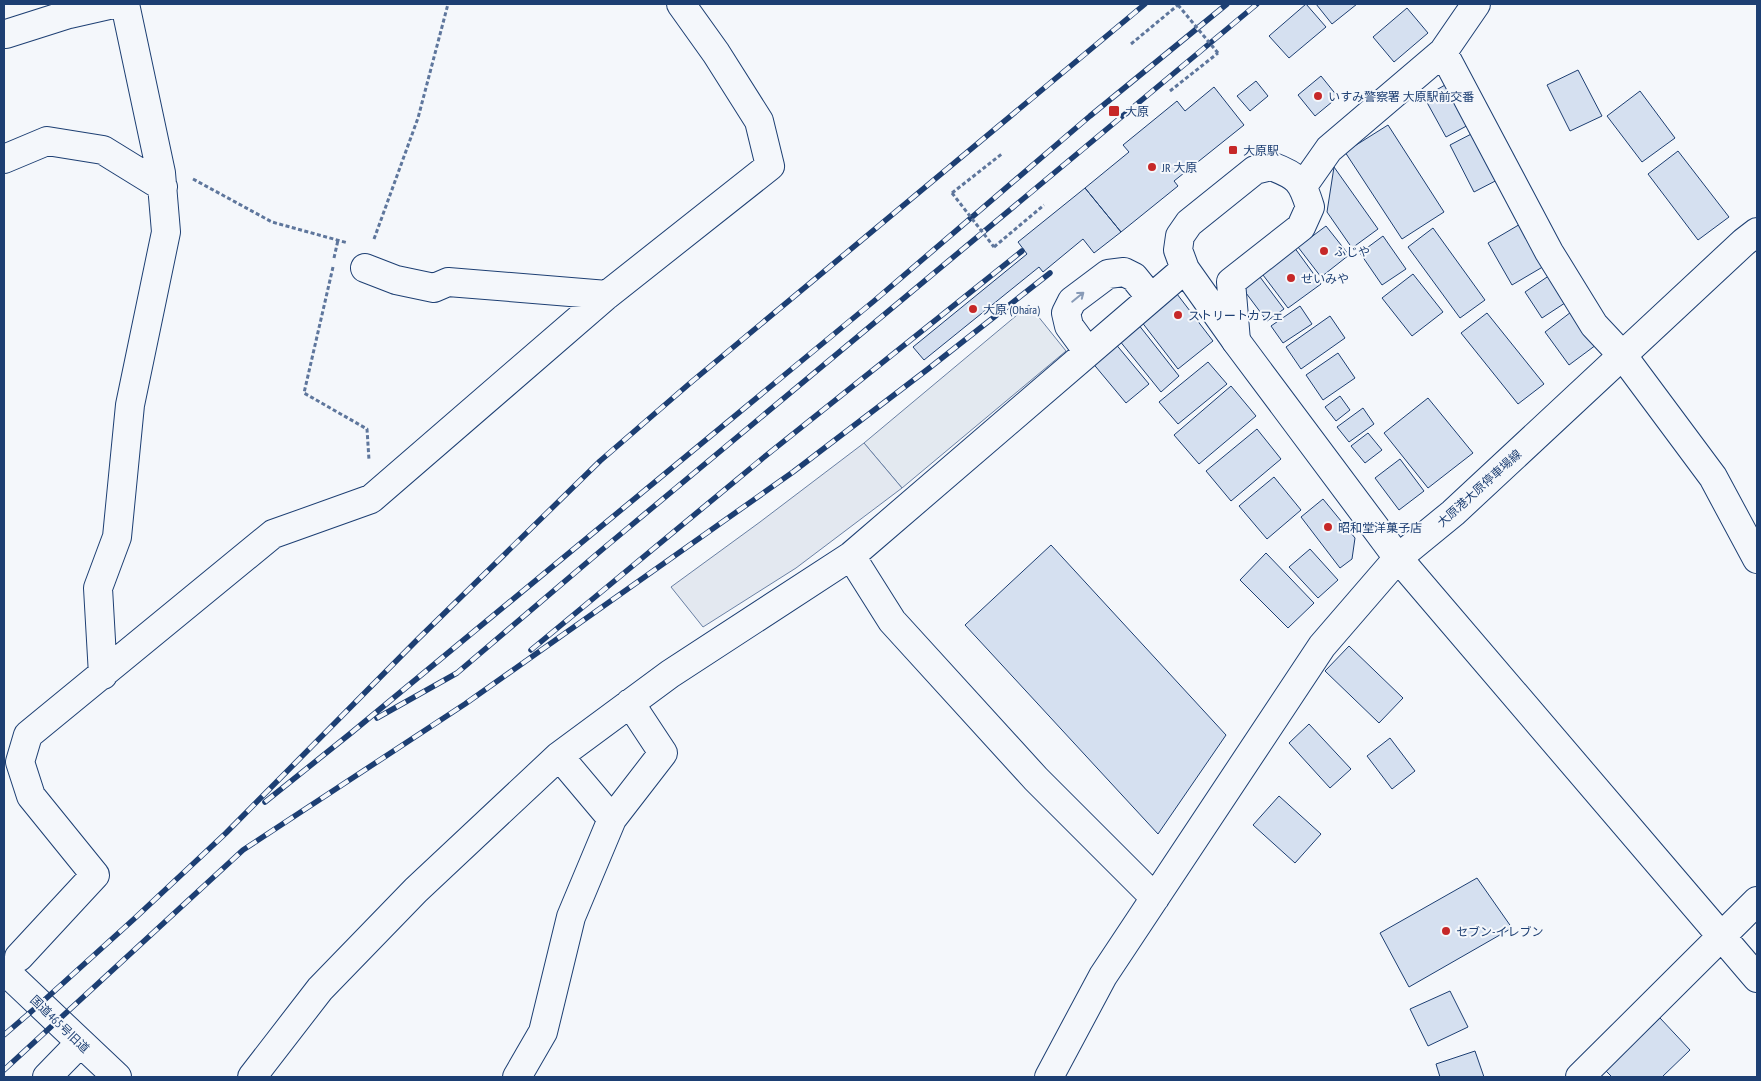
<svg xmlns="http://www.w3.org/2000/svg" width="1761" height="1081" viewBox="0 0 1761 1081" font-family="'PT Sans Narrow','Noto Sans JP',sans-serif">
  <rect width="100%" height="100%" fill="#f4f7fb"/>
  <path fill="#e3e9f0" stroke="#687fa3" d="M1029 305 1066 351 902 488 864 443Z"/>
  <path fill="#e3e8f0" stroke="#687fa3" d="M864 443 902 488 796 568 703 627 671 587 760 522Z"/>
  <path fill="#d5e0f0" stroke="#1d3f73" d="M1306 4 1326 27 1289 58 1269 36Z
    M1316 4H1357L1332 24Z
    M1407 8 1428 33 1394 62 1373 37Z
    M1578 70 1602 116 1570 131 1547 85Z
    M1321 76 1338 97 1315 116 1298 95Z
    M1256 81 1268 96 1250 111 1237 96Z
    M1452 81 1474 122 1446 137 1424 97Z
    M1214 87 1244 125 1174 181 1178 186 1121 232 1085 188 1129 152 1123 145 1177 101 1185 111Z
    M1640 91 1675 138 1642 162 1607 116Z
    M1388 125 1444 212 1402 239 1345 152Z
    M1479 130 1503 177 1474 192 1450 145Z
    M1678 151 1729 217 1698 240 1648 174Z
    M1334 167 1378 229 1352 248 1327 212Z
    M1085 188 1121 232 1094 253 1083 239 1043 272 1039 267 924 360 913 347 1027 254 1018 242Z
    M1522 223 1546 265 1512 285 1488 243Z
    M1326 226 1349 255 1321 277 1298 247Z
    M1433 228 1485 300 1460 318 1408 247Z
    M1383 236 1406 269 1382 285 1360 253Z
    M1294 247 1321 284 1288 308 1260 271Z
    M1553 273 1571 299 1542 318 1525 292Z
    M1413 274 1443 312 1412 336 1382 298Z
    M1260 277 1284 309 1267 321 1243 289Z
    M1177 294 1213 341 1178 369 1141 321Z
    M1300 306 1312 324 1283 343 1271 326Z
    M1575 309 1600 342 1569 365 1545 332Z
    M1487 313 1544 384 1518 404 1461 333Z
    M1330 316 1345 338 1301 369 1286 347Z
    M1138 324 1179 376 1161 392 1119 340Z
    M1114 342 1149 384 1126 403 1091 361Z
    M1338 353 1355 378 1323 400 1306 375Z
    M1208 362 1227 384 1178 424 1159 402Z
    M1231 386 1256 416 1199 464 1174 435Z
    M1340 396 1350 410 1336 421 1325 407Z
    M1428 398 1473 453 1428 488 1384 433Z
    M1363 408 1374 424 1349 442 1337 427Z
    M1257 429 1281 459 1231 501 1206 471Z
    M1368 433 1382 450 1365 463 1351 446Z
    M1400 459 1424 491 1399 510 1375 478Z
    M1274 477 1301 510 1267 539 1239 506Z
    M1323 499 1355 538 1352 559 1340 568 1301 517Z
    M1051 545 1226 735 1158 834 965 625Z
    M1310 549 1338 580 1318 598 1289 567Z
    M1266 553 1314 603 1288 628 1240 580Z
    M1349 646 1403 698 1379 723 1325 671Z
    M1309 724 1351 769 1330 788 1289 743Z
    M1390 738 1415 771 1392 789 1367 756Z
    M1279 796 1321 834 1295 863 1253 825Z
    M1477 878 1512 928 1409 987 1380 933Z
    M1450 991 1468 1027 1428 1046 1410 1009Z
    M1660 1018 1690 1050 1662 1077H1612L1605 1070Z
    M1475 1051 1484 1077H1440L1436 1064Z"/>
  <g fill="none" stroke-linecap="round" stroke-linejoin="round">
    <defs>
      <path id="minor" d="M6 34 69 14 113 4
        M1443 52 1549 252 1594 325 1623 356 1713 477 1757 559
        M4 159 47 141 103 150 163 187
        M1271 166C1298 176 1302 181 1310 207L1301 227 1231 282 1236 341 1185 269 1178 250 1180 236 1189 223 1255 170Z
        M1303 186 1329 149 1443 52 1476 4
        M365 268 396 280 434 288 448 282 607 295
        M1088 352 1069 326 1066 313 1072 301 1108 274 1124 272 1134 277 1151 298
        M851 556 892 621 1036 779 1155 898
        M103 675 98 588 117 537 130 405 166 232 161 173 125 4
        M559 756 612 819
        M19 957 95 875 31 796 20 762 28 735 273 534 371 499 607 295 770 166 759 121 716 53 681 4
        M4 970 117 1077
        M47 1077 80 1043
        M252 1077 320 989 416 890 559 756 670 674 851 556 1185 269
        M517 1077 543 1032 571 917 612 819 663 753 630 703
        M1049 1077 1103 976 1322 646 1398 558 1757 978
        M1580 1077 1757 901"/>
      <path id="major" d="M1236 341 1398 558 1453 513 1744 242 1757 232"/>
    </defs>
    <use href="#minor" stroke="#1d3f73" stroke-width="30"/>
    <use href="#major" stroke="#1d3f73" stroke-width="30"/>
    <path stroke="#5e769c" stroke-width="3" stroke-dasharray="4 2.5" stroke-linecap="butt" d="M1131 44 1178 5
      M1170 91 1218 53
      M193 179 272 222 348 243
      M952 193 1003 153
      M374 239 418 118 448 4
      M994 247 1044 205
      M334 258 338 240
      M333 267 304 393 367 429 369 460"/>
    <use href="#minor" stroke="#f4f7fb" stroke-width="28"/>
    <use href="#major" stroke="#f4f7fb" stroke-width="28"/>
    <defs>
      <path id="rail" d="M531 650 763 458 1022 251
        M377 718 457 673 604 548 1257 4
        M265 802 351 733 874 301 1090 116 1227 4
        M4 1035 40 1004 134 919 226 833 417 640 600 461 689 384 1145 4
        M4 1070 243 850 465 704 793 472 928 369 1050 273"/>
    </defs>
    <use href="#rail" stroke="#1d3f73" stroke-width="5.5"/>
    <use href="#rail" stroke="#f4f7fb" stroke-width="4" stroke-dasharray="11" stroke-linecap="butt"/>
    <path stroke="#5e769c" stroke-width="3" stroke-dasharray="4 2.5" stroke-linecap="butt" d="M1178 5 1218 53
      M952 193 994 247"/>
  </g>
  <defs><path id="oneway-shaft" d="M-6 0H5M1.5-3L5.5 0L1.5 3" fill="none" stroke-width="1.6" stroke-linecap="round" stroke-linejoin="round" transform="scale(1.25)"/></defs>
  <use stroke="#889bb7" href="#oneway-shaft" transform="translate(1078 297) rotate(-39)"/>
  <g fill="#c62828" stroke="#f4f7fb" stroke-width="2">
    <circle cx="1318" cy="96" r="5"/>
    <rect x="1108" y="105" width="12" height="12" rx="2.5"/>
    <rect x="1228" y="145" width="10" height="10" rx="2.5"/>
    <circle cx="1152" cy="167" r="5"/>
    <circle cx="1324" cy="251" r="5"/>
    <circle cx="1291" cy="278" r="5"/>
    <circle cx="973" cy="309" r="5"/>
    <circle cx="1178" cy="315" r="5"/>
    <circle cx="1328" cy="527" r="5"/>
    <circle cx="1446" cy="931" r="5"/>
  </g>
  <g text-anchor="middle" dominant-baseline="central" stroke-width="4" stroke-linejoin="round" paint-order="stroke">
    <g font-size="12" fill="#1d3f73" stroke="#f4f7fb" text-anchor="start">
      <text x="1328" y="96">いすみ警察署 大原駅前交番</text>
      <text x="1125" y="111">大原</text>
      <text x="1243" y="150">大原駅</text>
      <text x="1162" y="167">JR 大原</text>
      <text x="1334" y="251">ふじや</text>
      <text x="1301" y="278">せいみや</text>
      <text x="983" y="309">大原 (Ohara)</text>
      <text x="1188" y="315">ストリートカフェ</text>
      <text x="1338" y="527">昭和堂洋菓子店</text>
      <text x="1456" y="931">セブン-イレブン</text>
    </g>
    <g font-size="12" fill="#1d3f73" stroke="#f4f7fb">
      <text transform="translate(1479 488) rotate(-42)">大原港大原停車場線</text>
      <text transform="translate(60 1024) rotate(44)">国道465号旧道</text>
    </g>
  </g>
  <rect width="1761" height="1081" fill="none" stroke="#1d3f73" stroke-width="10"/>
</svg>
